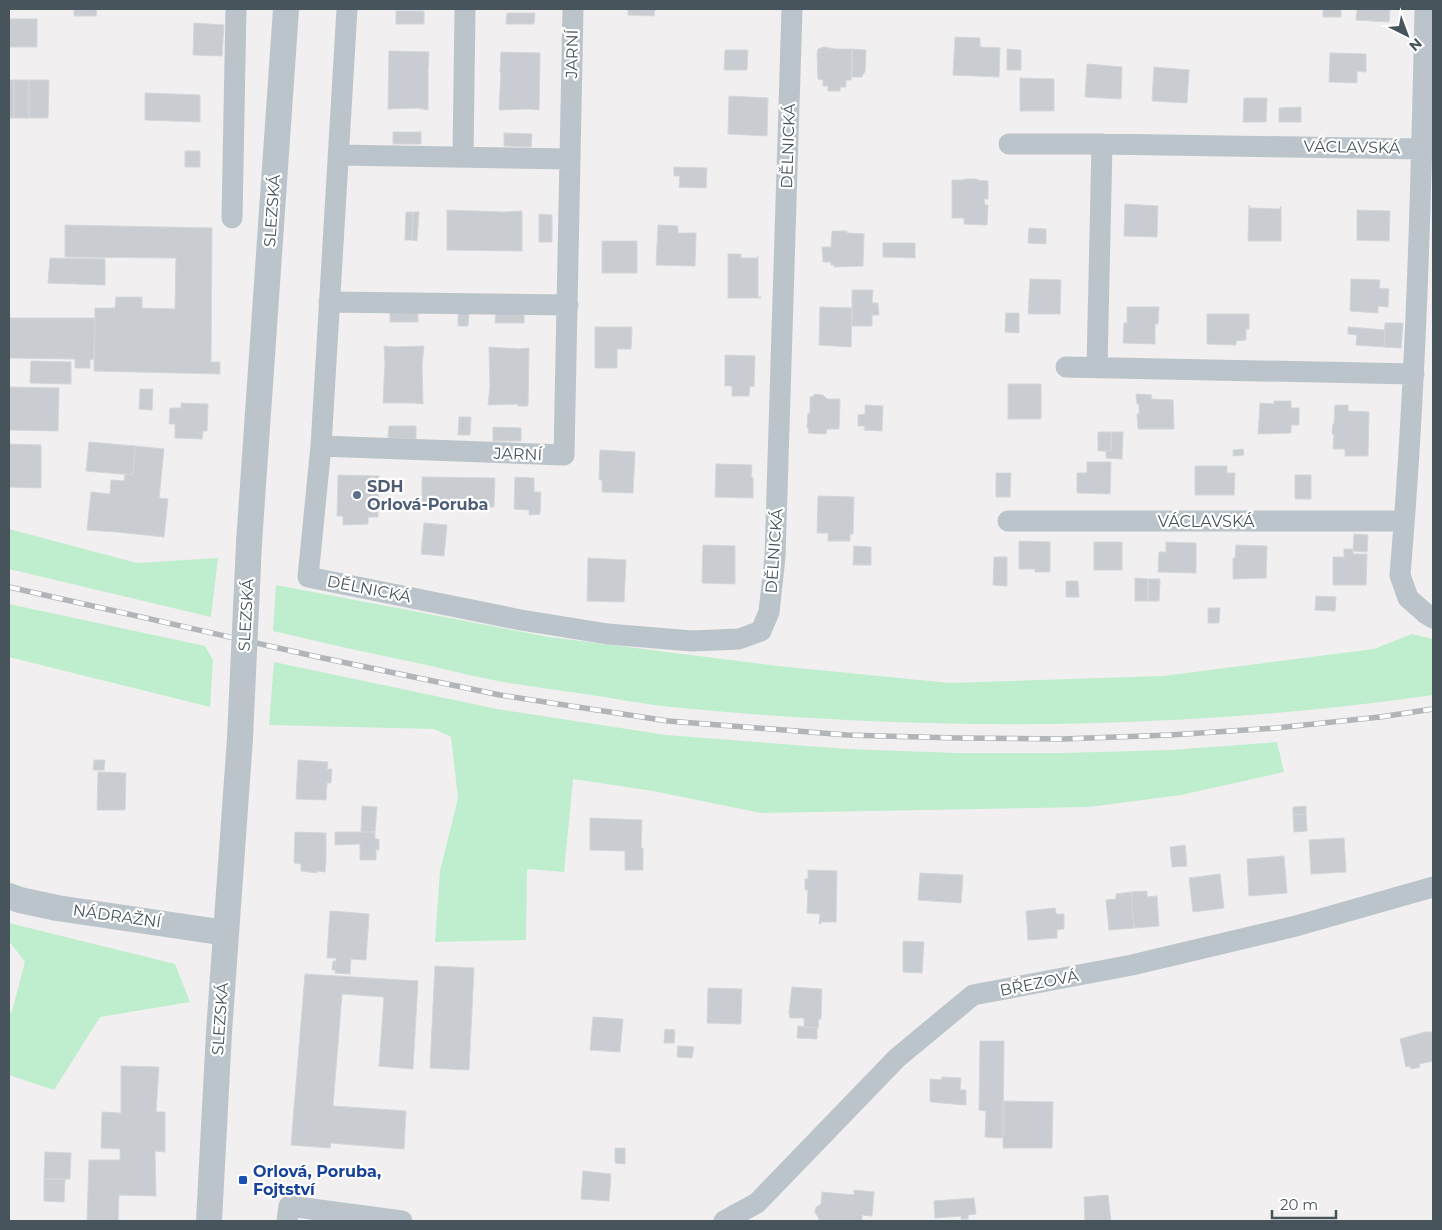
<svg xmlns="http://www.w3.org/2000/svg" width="1442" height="1230" viewBox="0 0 1442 1230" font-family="Montserrat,sans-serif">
  <rect width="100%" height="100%" fill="#f1efef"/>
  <path fill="#beeecd" d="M9 529 137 563 218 558 211 617 9 569Z
    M276 585 549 637 778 666 950 683 1163 676 1374 649 1412 634 1433 639V695C1181 731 925 732 671 707 642 704 613 698 584 694 557 690 530 686 503 682 476 677 449 670 422 664 373 654 323 643 273 631Z
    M9 604 205 646 213 660 210 707 9 657Z
    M274 662 497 709 666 735 847 749 956 753H1063L1171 750 1277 742 1284 772 1181 795 1089 807 761 813 653 791 573 779 564 872 527 869 526 940 435 942 440 871 458 798 451 737 434 729 269 725Z
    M9 923 175 964 190 1002 100 1017 54 1090 9 1075V1014L12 1011 25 962 9 941Z"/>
  <path fill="#c9ccd1" stroke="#d3d6da" d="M74 9H97L96 16H74Z
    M628 9H655L654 16 628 15Z
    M1323 9H1341V17H1323Z
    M1357 9H1390L1389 22 1356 20Z
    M396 11H424V24H396Z
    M507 13H535L534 24H506Z
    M9 19H37V47H9Z
    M194 23 224 25 222 56 193 55Z
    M955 37 980 38V47L1000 48 999 77 953 75Z
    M824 47 835 49H852L851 80H846V87H840V91H828V86H823V80L818 79 817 54 818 49Z
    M852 49 866 50 865 72 863 74 862 77H852Z
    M1007 49 1021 50V70H1007Z
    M725 50H748L747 70H724Z
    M389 51 429 52 428 70V110L418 108 388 109Z
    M501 52 540 53 539 110 529 109 499 110 501 72H500Z
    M1330 53 1366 54V72L1357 71V83L1329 82Z
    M1087 64 1122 67 1121 99 1085 97Z
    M1154 67 1189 70 1187 103 1152 101Z
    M1020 78 1054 79V111H1020Z
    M9 80H14V118H9Z
    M14 80H29V118H14Z
    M29 80H49L48 118H29Z
    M145 93 200 95V122L145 120Z
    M729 96 768 98 767 136 728 134Z
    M1244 98H1267L1266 122H1243Z
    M1301 107V122H1279V108Z
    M393 132H421V144H393Z
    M504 133 532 134 531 147 504 146Z
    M185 151H200V167H185Z
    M674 167 707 168 706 188 679 187 680 176H674Z
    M964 179H977V180L988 181V199H984L985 205H988L987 225 964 224V218H952V180H964Z
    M1125 204 1158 206 1157 237 1124 236Z
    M1249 205 1250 208 1280 209 1281 206V241H1248Z
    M447 210 504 212 522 211V251L447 250Z
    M1357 210 1390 211 1389 241 1357 240Z
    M406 212H413L412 240H405Z
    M413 212H419L417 241 412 240Z
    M539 214 552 215V242H539Z
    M65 225 212 228 211 362H220V374L94 371 95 308H115L116 297H142V308L175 309 176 258 65 257Z
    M658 225 678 226V233H696L695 266 656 265Z
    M1029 228 1046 229V244L1028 243Z
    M833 231H847V233H849L864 234 863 266 834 267V265H831V262H823L822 247H831L832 232Z
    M602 241H637V273H602Z
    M883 243H915V258L883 257Z
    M728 254H741V258H757L758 256V297H761V298H728Z
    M50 258 105 259V285L48 283Z
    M1030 279 1061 280 1060 314H1028Z
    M1351 279 1380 280 1379 288 1389 289 1388 307 1378 306V313L1350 311Z
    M852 290H873L872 303H878L879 315H872V326H852Z
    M820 307 852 308 851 347 819 345Z
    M1127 307H1159L1158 324H1155V344L1123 343 1124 323H1127Z
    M390 308 418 309V322H390Z
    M496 310H524V323H495Z
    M458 312 469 313 468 326H458Z
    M1006 313H1019V333L1005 332Z
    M1207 314H1249V329H1246V340L1236 341V345L1207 344Z
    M9 318H95L94 360 90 359V368H75V359L9 358Z
    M1385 323H1403L1401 348 1384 347Z
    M595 327H632L631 349H617V368H595Z
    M1348 327 1385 330 1384 347 1356 345 1357 335 1348 334Z
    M384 346 394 347 424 346 422 364 423 404 413 403H383L385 363Z
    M489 347 519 349 529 348 528 406H518V404L488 405 490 387Z
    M725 355 755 356 754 387 750 386 749 396H732V386H725Z
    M31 361 71 362V384L30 383Z
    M1008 384H1041V419H1008Z
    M9 387 59 388 58 431 9 430Z
    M140 389H153L152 410 139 409Z
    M815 394 823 395 827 399H840L839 429H827L826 434 808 433 809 428H807L808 413H810V397H812Z
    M1136 394 1152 395 1151 399 1173 400 1174 429H1138L1137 414H1139V404H1137Z
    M1274 401H1291V408H1299V425H1291V433L1258 434 1260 403 1274 404Z
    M181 403 208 404 207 431H203L202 439 175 438V424H169L170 408H181Z
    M865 405 883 406 882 431 864 430 865 426H858V415L865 414Z
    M1335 405H1348V411L1369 412 1368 456H1345V449H1333L1334 434H1332L1333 424H1334Z
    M459 417H471L470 435H458Z
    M389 426H416V439L388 438Z
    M493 427 521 428V441H493Z
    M1098 432H1111V451H1098Z
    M1111 432H1123L1122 459 1106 458V451H1111Z
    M89 442 135 446 133 475 86 471Z
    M9 444 41 445V488L9 487Z
    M135 446 164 449 159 498 168 499 164 537 117 532 87 530 91 492 110 494 111 480 124 481 125 474 133 475Z
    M1243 449 1244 455 1233 456V450Z
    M600 450 635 452 633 493 602 492V480H599Z
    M1087 462H1111L1110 494 1077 493V473H1087Z
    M716 464 752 465 751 477H753V498L715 497Z
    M1195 466H1227V473H1235L1234 495H1195Z
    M996 473H1011L1010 497H996Z
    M338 475 379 476 378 517H368V524L343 525V516H337Z
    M1295 475H1311V499H1295Z
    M422 477 495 478 494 507 422 506Z
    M515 477 534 478V492H541L540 514 529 515V510L514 509Z
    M818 496 854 497 853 534H850V541H828V533H817Z
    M424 523 447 525 444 556 421 554Z
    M1354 534 1368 535 1367 552 1353 551Z
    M1019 541 1050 542V572H1035V569H1019Z
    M1094 542H1122V570H1094Z
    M1166 542 1196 543V573L1158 572 1159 552H1166Z
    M703 545 735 546V584L702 583Z
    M1236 545 1267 546 1266 578 1233 579V558H1235Z
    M854 546 871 547V565H853Z
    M1344 549H1353V554H1367L1366 585H1333V557H1344Z
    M994 557H1007V586L993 585Z
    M588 558 626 560 624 602 587 601Z
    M1135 578 1148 579V601H1135Z
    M1148 579H1160L1159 601H1148Z
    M1066 581H1078L1079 597H1066Z
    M1316 596 1336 597 1335 611 1315 610Z
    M1208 608H1220L1219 623H1208Z
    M94 760H105L104 770H93Z
    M298 760 328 762 327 769H332L331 783H327L326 800 296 799Z
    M98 772 126 773 125 810H97Z
    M362 806 377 807 375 832H361Z
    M1306 806V814L1293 815V807Z
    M1306 814 1307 831 1294 832 1293 815Z
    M590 818 642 820 641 848H643V870H625V851L590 850Z
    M295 832 326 833V861L325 872 317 871V873L301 871V864L294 863Z
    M335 832H375V839H379V850H376V860H360V844L335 845Z
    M1344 838 1346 872 1311 874 1309 840Z
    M1185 845 1187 866 1172 867 1170 847Z
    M1284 856 1287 893 1249 896 1247 859Z
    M808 870 837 871 836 922H821V924H819L820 914 807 913 808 890H805V879H808Z
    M920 873 963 875 961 903 918 900Z
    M1220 874 1224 908 1193 912 1189 878Z
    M1147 891V897L1157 896 1159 926 1134 928 1131 892Z
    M1131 892 1134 928 1109 930 1106 900 1116 899V894Z
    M1055 908 1056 914H1064V929L1057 930V938L1028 940 1026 911Z
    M330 911 369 914 366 960 351 959 350 974 335 973V970H332L333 961H336V958H327Z
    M903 941 924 942 922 973 903 972Z
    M435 966 474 968 469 1070 430 1068Z
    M305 974 418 981 413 1069 379 1066 384 997 342 994 333 1106 406 1111 404 1149 331 1143 330 1148 291 1145Z
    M792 987 822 989 821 1019H819L818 1028 804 1027V1018H790L789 1013Z
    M708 988 742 989 741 1024 707 1023Z
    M593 1017 623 1019 620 1052 590 1050Z
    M798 1026 817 1028V1039L797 1038Z
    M665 1029 675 1030 674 1043H664Z
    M1425 1032H1433V1061L1419 1064 1420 1067 1411 1069 1410 1066 1406 1067 1400 1039Z
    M980 1041H1004L1003 1138 985 1137 986 1111 979 1110Z
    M678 1046 694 1047 692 1058 677 1057Z
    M121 1066 159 1067 156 1112H165V1152L155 1151 156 1196 119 1195 118 1221H87L89 1160H120V1149L101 1148 102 1112 121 1113Z
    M942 1077 961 1078 960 1090H966V1105L930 1102V1079L941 1080Z
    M1003 1101 1053 1102 1052 1148H1003Z
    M615 1148H625V1164L615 1163Z
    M45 1152 71 1153 70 1179H44Z
    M583 1171 611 1174 609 1201 581 1199Z
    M44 1179H65L64 1202 44 1201Z
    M854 1190 874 1192 872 1216 862 1215V1221H819V1218L815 1213 816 1207 821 1204 822 1192 854 1195Z
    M1108 1195 1111 1221H1085L1084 1197Z
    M974 1198 976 1214 968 1215V1219H961V1216L935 1218 934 1201Z"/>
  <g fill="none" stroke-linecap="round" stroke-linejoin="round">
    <path stroke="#bbc4cb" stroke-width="21" d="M347 9 321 446 308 577 521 620 608 634 692 641 739 639 761 631 769 612 775 557 792 9
      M1425 9C1421 198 1416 386 1400 575L1408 598 1425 613 1433 618
      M1009 144H1102L1422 149
      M338 155 570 159
      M463 156 465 9
      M232 218 236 9
      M329 302 568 305
      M1066 367 1414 374
      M1097 367 1102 144
      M321 446 564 455 573 9
      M1008 521H1404
      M287 1221 289 1206 402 1221
      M724 1221 757 1203 897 1058 973 995 1132 965 1296 926 1433 887"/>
    <path stroke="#bbc4cb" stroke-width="26" d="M249 543 286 9
      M9 896 20 900 57 908 226 933
      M209 1221 219 1032 240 738"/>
    <defs>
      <path id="rail" d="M9 587 318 657 500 695 668 721 847 735 956 738 1063 739 1170 735 1276 728 1380 717 1433 709"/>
    </defs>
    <use href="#rail" stroke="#b1b5b9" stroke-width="5.5"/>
    <use href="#rail" stroke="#fff" stroke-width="4" stroke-dasharray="11" stroke-linecap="butt"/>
    <path stroke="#bbc4cb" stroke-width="26" d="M240 738 249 543"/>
  </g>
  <circle fill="#5c6f8a" stroke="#fff" stroke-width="2" cx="357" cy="495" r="5"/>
  <rect fill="#1a4fb4" stroke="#fff" stroke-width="2" x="238" y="1175" width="10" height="10" rx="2.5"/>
  <g text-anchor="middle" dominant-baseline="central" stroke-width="4.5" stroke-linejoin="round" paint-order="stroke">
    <g font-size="16" fill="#47545c" stroke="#fff">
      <text transform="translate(572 54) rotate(-89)">JARNÍ</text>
      <text transform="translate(788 146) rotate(-88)">DĚLNICKÁ</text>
      <text transform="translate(1352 147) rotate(1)">VÁCLAVSKÁ</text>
      <text transform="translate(272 211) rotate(-86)">SLEZSKÁ</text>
      <text transform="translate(518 454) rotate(2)">JARNÍ</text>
      <text x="1206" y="521">VÁCLAVSKÁ</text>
      <text transform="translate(774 551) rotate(-86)">DĚLNICKÁ</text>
      <text transform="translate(369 589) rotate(11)">DĚLNICKÁ</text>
      <text transform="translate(246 615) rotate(-87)">SLEZSKÁ</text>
      <text transform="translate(117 916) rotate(8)">NÁDRAŽNÍ</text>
      <text transform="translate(1039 983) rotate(-11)">BŘEZOVÁ</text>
      <text transform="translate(220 1019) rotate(-86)">SLEZSKÁ</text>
    </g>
    <g font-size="16" font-weight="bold" fill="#4e5e75" stroke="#fff" text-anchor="start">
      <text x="367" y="486">SDH<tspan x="367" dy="18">Orlová-Poruba</tspan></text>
    </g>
    <g font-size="16" font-weight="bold" fill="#164399" stroke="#fff" text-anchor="start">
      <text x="253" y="1171">Orlová, Poruba,<tspan x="253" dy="18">Fojtství</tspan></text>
    </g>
  </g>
  <rect width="1442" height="1230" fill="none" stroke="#47545c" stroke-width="20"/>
  <g transform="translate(1407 35) rotate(138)" stroke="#ffffff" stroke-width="4" paint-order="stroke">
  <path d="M0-4L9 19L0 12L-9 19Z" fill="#47545c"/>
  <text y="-8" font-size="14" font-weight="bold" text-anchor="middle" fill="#47545c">N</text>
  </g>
  <path d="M1272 1210v8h64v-8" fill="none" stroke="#47545c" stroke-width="2.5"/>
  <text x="1280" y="1210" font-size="15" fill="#47545c" stroke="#ffffff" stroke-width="4" paint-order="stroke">20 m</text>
</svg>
